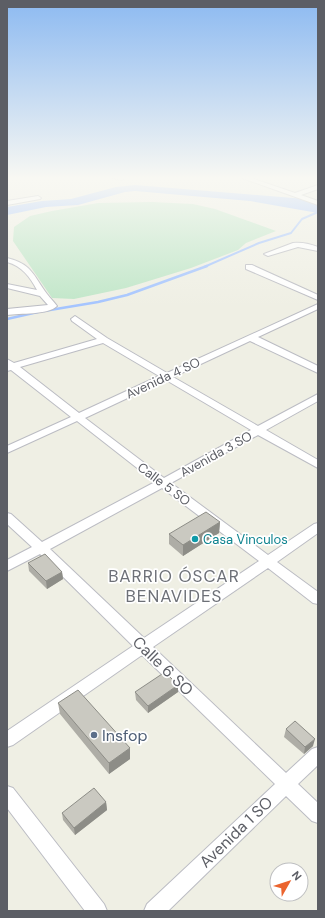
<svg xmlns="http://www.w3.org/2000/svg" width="325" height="918" viewBox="0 0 325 918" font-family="'DM Sans',sans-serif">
  <rect width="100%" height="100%" fill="#efefe4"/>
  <path fill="#c0e6c8" d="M152 202 193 204 215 209 276 231 246 243 238 250 191 268 126 288 74 299 52 298 13 241 14 227 30 216 52 211 98 203Z"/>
  <path fill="#a4c4ff" d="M135 185 318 200V213L250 201 135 191 125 192 78 205 46 207 7 215V207L42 201 71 199 116 187Z"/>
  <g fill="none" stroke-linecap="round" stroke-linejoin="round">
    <path stroke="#a4c4ff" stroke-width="2" d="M204 267 259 243 291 233 302 219 318 212"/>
    <path stroke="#a4c4ff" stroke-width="2.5" d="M44 311 98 302 127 295 207 266
      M7 319 38 312"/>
    <defs>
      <path id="minor" d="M113 178H125L122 180Z
        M242 178H251L295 193 318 185V189L301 195 318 201V205Z
        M38 196 41 198 40 199 7 205V201Z
        M293 243C302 242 310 244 318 247V251L298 247 268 256 264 254Z
        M7 258C32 264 33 275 47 294 50 298 54 302 57 306 48 315 20 313 7 315V309L48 305 40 296 7 288V284L37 290C30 277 22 266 7 262Z
        M246 265H252L318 295V300L246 269Z
        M318 304V309L258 337 318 366V373L250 341 173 377 258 426 318 394V401L266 430 318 460V468L258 435 171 483 268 555 314 524 318 523V533L277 562 318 592V604L313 603 268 568 153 647 286 773 312 749 318 747V765L298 784 318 803V823L312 821 286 796 168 911H144L147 904 275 784 142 655 13 745 7 747V731L133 646 40 554 7 571V560L32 547 7 524V513L11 514 42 542 155 482 77 421 7 453V446L71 417 11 370 7 371V359L14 363 97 339 72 321 71 319 75 316 107 338 167 373ZM103 343 159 376 79 413 20 367ZM166 380 251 430 164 478 85 418ZM162 488 259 561 144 638 50 549Z
        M7 786 13 788 104 904 107 911H85L7 808Z"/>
    </defs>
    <use href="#minor" stroke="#bbbcc3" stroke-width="2"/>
    <use href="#minor" fill="#fff" fill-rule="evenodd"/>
  </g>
  <path fill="#aeada6" d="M220 522 219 533 183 556 169 544V534Z
    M28 563 62 572 63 579 47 589 29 571Z
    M135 692H178L148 713 136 700Z
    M58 703 130 748V759L109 774 60 714Z
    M286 729 313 746 304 754 284 737Z
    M106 802 107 810 75 835 63 820 62 813Z"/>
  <path fill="#8d8d87" d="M220 522 219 533 183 556V545Z
    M62 572 63 579 47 589 46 581Z
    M178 685V692L148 713V706Z
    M315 739 313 746 304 754 305 747Z
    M130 748V759L109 774V763Z
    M106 802 107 810 75 835 74 828Z"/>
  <path fill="#cac9c1" stroke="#8d8d87" d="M206 512 220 522 183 545 169 534Z
    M45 554 62 572 46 581 28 563Z
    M165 672 178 685 148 706 135 692Z
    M78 690 130 748 109 763 58 703Z
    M295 721 315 739 305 747 286 729Z
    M94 788 106 802 74 828 62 813Z"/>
  <linearGradient id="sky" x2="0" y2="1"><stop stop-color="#8dbaf1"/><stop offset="0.58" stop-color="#f8f8f3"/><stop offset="1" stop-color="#f8f8f3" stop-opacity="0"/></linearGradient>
  <rect width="325" height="307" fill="url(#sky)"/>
  <circle fill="#0f9aa8" stroke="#fff" stroke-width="1.5" cx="195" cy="539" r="4"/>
  <circle fill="#5c6f8a" stroke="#fff" stroke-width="1.5" cx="94" cy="735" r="4"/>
  <g text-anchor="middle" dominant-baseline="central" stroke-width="3.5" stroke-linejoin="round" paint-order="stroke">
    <g font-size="13" fill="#5c5e65" stroke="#fff">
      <text transform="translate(163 378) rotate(-25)">Avenida 4 SO</text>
      <text transform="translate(216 454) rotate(-29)">Avenida 3 SO</text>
      <text transform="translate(164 484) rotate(37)">Calle 5 SO</text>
    </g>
    <g font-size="13" fill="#0d838f" stroke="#fff" text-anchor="start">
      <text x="203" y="539">Casa Vinculos</text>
    </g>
    <g font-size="16" fill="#5c5e65" stroke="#fff">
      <text transform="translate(163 666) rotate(44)">Calle 6 SO</text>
      <text transform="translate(236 832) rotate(-44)">Avenida 1 SO</text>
    </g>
    <g font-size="16" fill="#4e5e75" stroke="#fff" text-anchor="start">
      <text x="102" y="735">Insfop</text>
    </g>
    <g font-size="17" letter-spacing="1" fill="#6d7077" stroke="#fff">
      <text x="174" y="576">BARRIO ÓSCAR<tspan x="174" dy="20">BENAVIDES</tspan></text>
    </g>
  </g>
  <rect width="325" height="918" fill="none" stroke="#5c5e65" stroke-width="16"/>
  <g transform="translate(289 882) rotate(51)"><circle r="19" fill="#ffffff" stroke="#bebfc1"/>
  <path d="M0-3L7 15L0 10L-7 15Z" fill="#eb642e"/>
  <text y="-6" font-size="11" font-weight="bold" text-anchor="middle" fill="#5c5e65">N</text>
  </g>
</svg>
